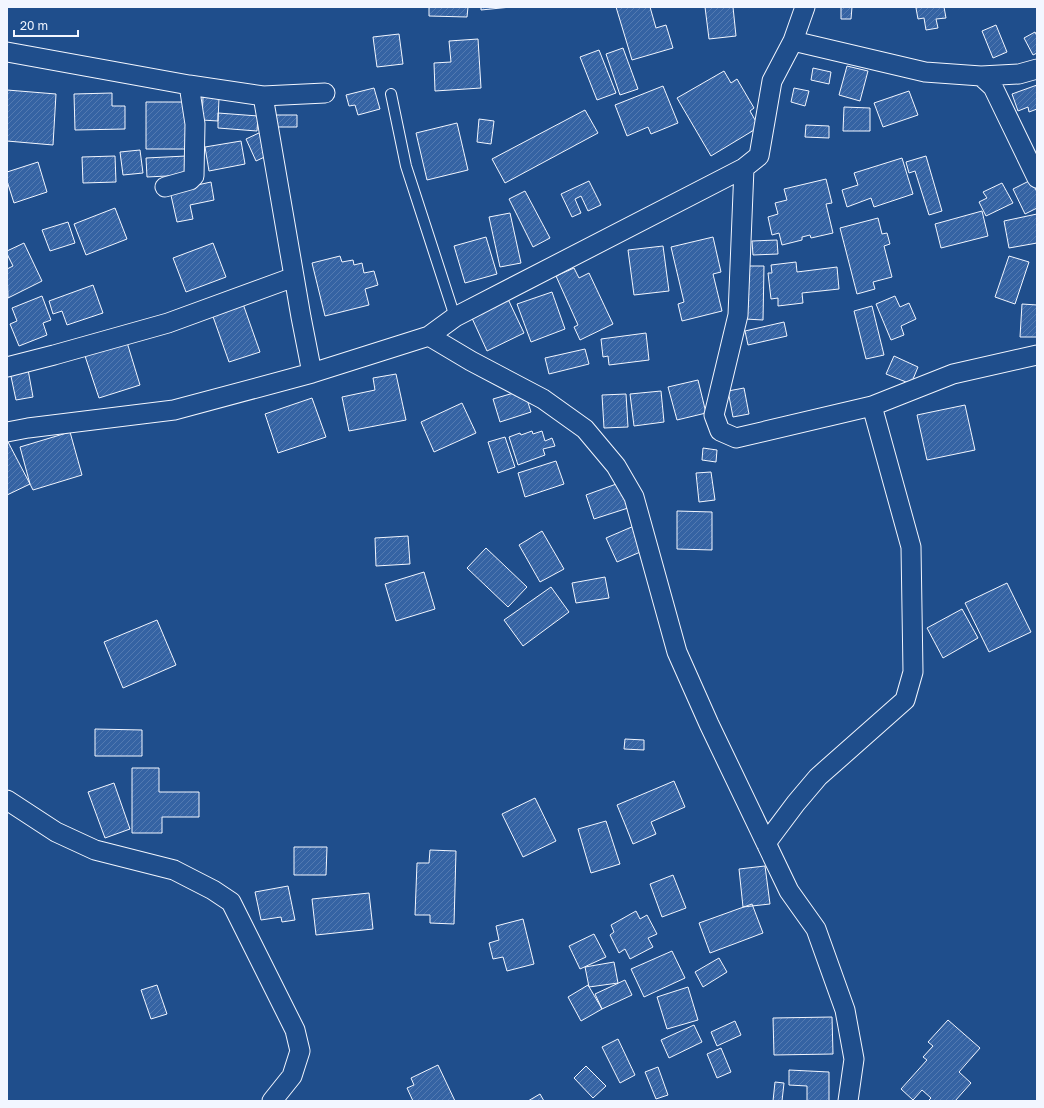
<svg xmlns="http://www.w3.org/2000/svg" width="1044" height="1108" viewBox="0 0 1044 1108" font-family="'Golos Text',sans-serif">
  <defs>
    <pattern id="building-hatch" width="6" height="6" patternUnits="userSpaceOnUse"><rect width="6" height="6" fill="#3563a3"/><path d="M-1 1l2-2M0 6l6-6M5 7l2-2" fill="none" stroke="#537ab1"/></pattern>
  </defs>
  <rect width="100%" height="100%" fill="#1f4e8c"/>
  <path fill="url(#building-hatch)" stroke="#f2f6ff" d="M429 7H468L467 17 429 16Z
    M481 7H511L481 10Z
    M616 7H650L656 28 666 25 673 48 632 60Z
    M705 7H733L736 36 709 39Z
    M841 7H852L851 19H841Z
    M920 7H944L946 18 936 19 938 28 926 30 924 18 918 19 916 8Z
    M996 25 1007 52 993 58 982 31Z
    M1035 32 1037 36V53L1033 55 1024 38Z
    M399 34 403 64 377 67 373 37Z
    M478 39 481 88 435 91 434 63 451 62 449 41Z
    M623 48 638 89 620 95 606 54Z
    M599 50 616 93 597 100 580 57Z
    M847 66 868 71 860 101 839 95Z
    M813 68 831 72 829 84 811 80Z
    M724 71 731 83 737 79 754 108 750 111 759 127 711 156 677 98Z
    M1037 85V109L1029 112 1028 107 1018 111 1012 94Z
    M663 86 678 123 651 134 648 127 627 136 615 105Z
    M374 88 380 109 358 115 355 105 349 106 346 95Z
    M794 88 809 91 805 106 791 102Z
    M7 90 56 94 53 145 7 141Z
    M909 91 918 115 883 127 874 103Z
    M112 93V106H125V129L75 130 74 94Z
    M203 97 219 98 218 121 202 120Z
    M146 102H188L189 149H146Z
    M844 107 870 108V131H843Z
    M585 110 598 133 505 183 492 159Z
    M218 113 258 116 257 131 218 128Z
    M272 115H297V127H272Z
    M479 119 494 121 491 144 477 142Z
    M457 123 468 170 427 180 416 133Z
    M806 125 829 126V138L805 137Z
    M261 132 271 154 256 161 246 139Z
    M241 141 245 164 209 171 205 147Z
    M140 150 143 173 123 175 120 152Z
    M115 156 116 182 83 183 82 157Z
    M186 156 187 175 147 177 146 158Z
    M926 156 942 211 929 215 915 171 909 173 906 162Z
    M902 158 913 194 874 207 871 198 847 207 842 190 858 185 854 173Z
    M38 162 47 192 14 203 7 181V172Z
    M826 179 832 203 826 204 833 233 811 238 810 235 802 237V240L782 245 779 233 772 235 768 217 778 214 775 203 787 200 784 189Z
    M1031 180 1037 192V208L1025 214 1013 189Z
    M589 181 601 205 588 211 581 196 575 199 581 213 572 217 561 194Z
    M211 182 214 200 190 205 193 219 177 222 170 191Z
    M1002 183 1013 203 986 216 979 202 987 198 983 192Z
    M525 191 550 238 533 247 509 199Z
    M115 208 127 239 86 255 74 224Z
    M982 211 988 236 941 248 935 224Z
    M510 213 521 263 500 267 489 217Z
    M1037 214V243L1009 248 1004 221Z
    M878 218 882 234 887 233 890 244 884 246 892 277 873 282 875 289 857 294 840 228Z
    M68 222 75 243 50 251 42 230Z
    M486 237 497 274 465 283 454 246Z
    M713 237 721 272 713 274 722 311 682 321 678 304 684 302 671 247Z
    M777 240 778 254 753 255 752 241Z
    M24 243 42 281 8 298 7 269 13 266 7 254V251Z
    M213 243 226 277 186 292 173 258Z
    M663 246 669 291 634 295 628 250Z
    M340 256 342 262 353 260 354 265 362 263 364 273 374 271 378 285 365 289 369 305 325 316 312 263Z
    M1009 256 1029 262 1015 304 995 297Z
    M796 262 797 272 837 267 839 289 802 293 803 303 778 306V298L771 299 768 273H772L771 265Z
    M747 266H764L763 320 745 319Z
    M574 268 579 278 589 273 613 324 580 340 574 327 578 325 556 276Z
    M93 285 103 313 67 325 62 311 53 314 49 301Z
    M552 292 565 329 531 342 517 304Z
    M42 296 51 320 43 323 47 335 19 346 10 324 17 321 12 308Z
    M895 296 900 307 909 303 916 319 901 326 904 335 891 340 876 304Z
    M508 299 524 333 487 351 471 316Z
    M242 301 260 352 229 362 211 311Z
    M1022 304 1037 305V337H1020Z
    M872 306 884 355 866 359 854 311Z
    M784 322 787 336 748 345 745 331Z
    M646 333 649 360 609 365 608 356 603 357 601 339Z
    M126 339 140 385 99 398 84 353Z
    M585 349 589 364 549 374 545 358Z
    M894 356 918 367 911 384 886 374Z
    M27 364 33 397 16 400 9 367Z
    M396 374 406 420 349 431 342 397 375 390 373 378Z
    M698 380 706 413 677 420 668 387Z
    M744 388 749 414 733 417 728 391Z
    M524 390 531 412 500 422 493 399Z
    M661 391 664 422 634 426 630 394Z
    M626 394 628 427 604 428 602 395Z
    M312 398 326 437 278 453 265 414Z
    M462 403 476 433 434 452 421 422Z
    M965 405 975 450 927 460 917 415Z
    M532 431 533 434 542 431 545 441 552 438 555 446 543 449 545 455 518 465 509 437 520 433 521 435Z
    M70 432 82 475 33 490 30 484 20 447Z
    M505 437 515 467 498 473 488 442Z
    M7 440 30 484 7 495Z
    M703 448 717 450 716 462 702 460Z
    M556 461 564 484 525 497 518 473Z
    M711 472 715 500 699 502 696 473Z
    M619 483 628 508 594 519 586 495Z
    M677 511 712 512V550L677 549Z
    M634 526 645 550 617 562 606 538Z
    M542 531 564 569 540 582 519 545Z
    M408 536 410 564 376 566 375 538Z
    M486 548 527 587 508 607 467 568Z
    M424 572 435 609 396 621 385 584Z
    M605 577 609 598 576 603 572 583Z
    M1007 583 1031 632 989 652 965 603Z
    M551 587 569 612 523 646 504 620Z
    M962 609 978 638 943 658 927 628Z
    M157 620 176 665 123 688 104 642Z
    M95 729 142 730V756H95Z
    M625 739 644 740V750L624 749Z
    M132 768H159V792H199V817H162V833H132Z
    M674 781 685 807 651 822 656 834 633 844 617 805Z
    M114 783 130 829 105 838 88 792Z
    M535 798 556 841 523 857 502 814Z
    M606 821 620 864 591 873 578 829Z
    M294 847H327L326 875H294Z
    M430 850 456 851 454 924 430 923V915H415L417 863H429Z
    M765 866 770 904 743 907 739 869Z
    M673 875 686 908 662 917 650 884Z
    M288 886 295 920 282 922 281 917 261 920 255 892Z
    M369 893 373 929 316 935 312 899Z
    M752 904 763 933 710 953 699 923Z
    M636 911 640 919 647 915 657 934 648 938 653 947 630 959 625 949 619 953 610 935 614 932 611 925Z
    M523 919 534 964 507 971 503 957 493 959 489 943 499 940 496 926Z
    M594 934 606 957 580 969 569 946Z
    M672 951 685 978 644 997 631 969Z
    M719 958 727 972 703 987 695 972Z
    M614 962 618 983 589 987 585 967Z
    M625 980 632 995 602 1009 595 994Z
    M157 985 167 1014 151 1019 141 990Z
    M588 985 602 1009 581 1021 568 997Z
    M688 987 698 1020 667 1029 657 997Z
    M832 1017 833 1054 774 1055 773 1018Z
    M948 1020 980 1048 959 1072 971 1083 955 1101H928L931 1098 922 1090 913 1100 901 1089 927 1060 923 1057 933 1046 928 1042Z
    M735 1021 741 1035 717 1046 711 1032Z
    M694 1025 702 1042 669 1058 661 1040Z
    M618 1039 635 1075 620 1083 602 1047Z
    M721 1048 731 1072 717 1078 707 1054Z
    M438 1065 455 1101H413L407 1088 414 1085 411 1078Z
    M586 1066 606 1086 593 1098 574 1078Z
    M658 1067 668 1095 656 1099 645 1072Z
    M789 1070 829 1072V1101H807V1086L789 1085Z
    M775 1082 784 1083 782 1101H773Z
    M540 1094 544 1101H528Z"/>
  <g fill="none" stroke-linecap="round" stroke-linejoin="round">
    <defs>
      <path id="service" d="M391 94 406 166 455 317"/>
      <path id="minor" d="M793 41 925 72 981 76 993 87 1037 178
        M7 52 189 85 263 96 325 93
        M981 76 1019 74 1037 69
        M263 96 301 317 312 373
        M744 168 738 315 714 415 720 431 736 438 872 406 953 374 1037 355
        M165 187 190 180 194 176 195 124 189 85
        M429 336 471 361 543 399 585 429 616 466 634 497 677 652 709 724 789 891 816 929 845 1010 854 1059 848 1101
        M7 367 54 355 168 323 294 277
        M7 432 28 428 174 410 312 373 429 336 455 317 744 168 759 156 772 81 793 41 805 7
        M7 800 56 832 95 850 174 870 213 890 231 902 295 1030 300 1051 292 1076 272 1101
        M766 843 796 803 818 777 905 700 913 672 911 547 872 406"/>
    </defs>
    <use href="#service" stroke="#f2f6ff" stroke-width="12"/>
    <use href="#minor" stroke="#f2f6ff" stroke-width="21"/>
    <use href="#service" stroke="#1f4e8c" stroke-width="10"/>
    <use href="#minor" stroke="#1f4e8c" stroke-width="19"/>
  </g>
  <rect width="1044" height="1108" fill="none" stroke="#f2f6ff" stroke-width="16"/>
  <path d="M14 30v6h64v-6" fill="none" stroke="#f2f6ff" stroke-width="2"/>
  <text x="20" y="30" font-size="12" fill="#f2f6ff" stroke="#1f4e8c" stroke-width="3" paint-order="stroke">20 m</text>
</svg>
